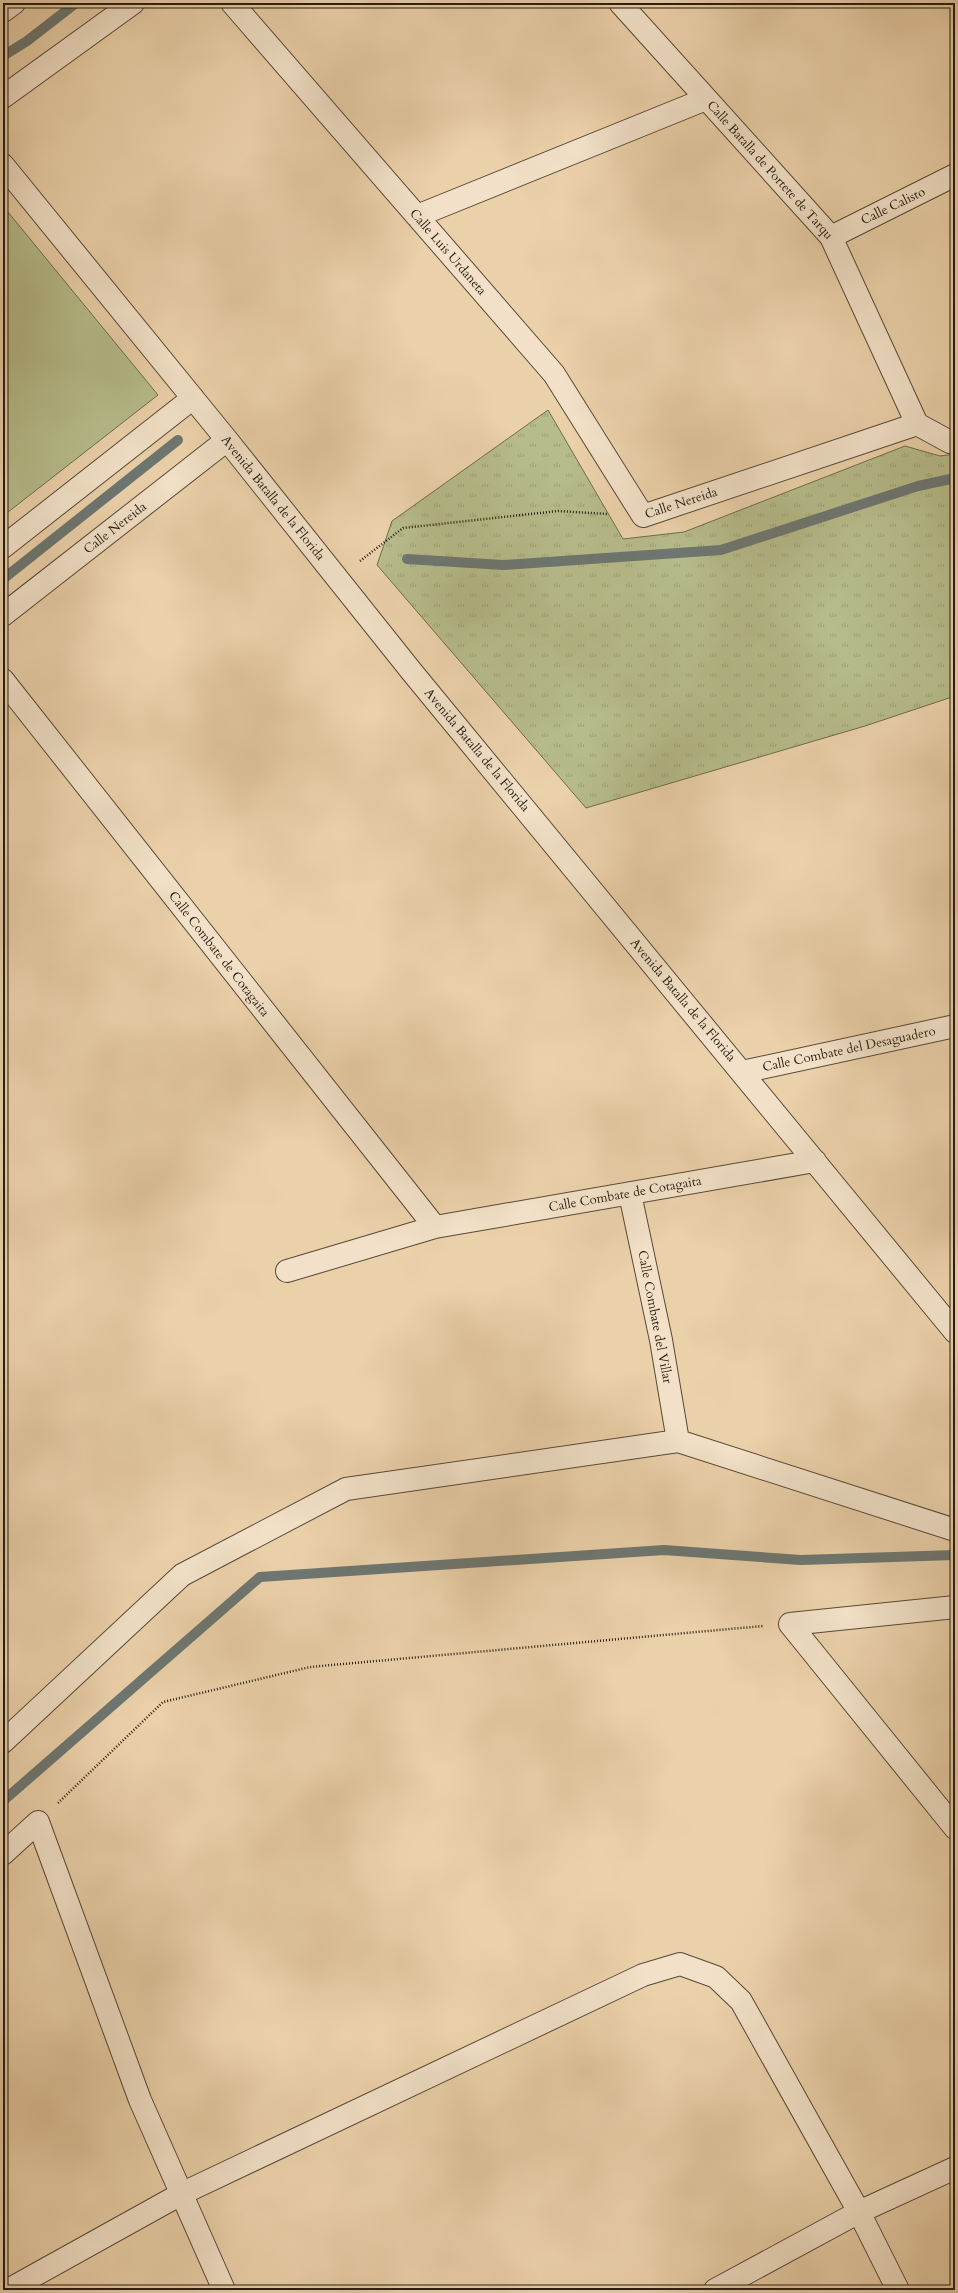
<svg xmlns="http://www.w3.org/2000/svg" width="958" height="2293" viewBox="0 0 958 2293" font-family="Cardo,serif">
  <defs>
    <pattern id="grass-tufts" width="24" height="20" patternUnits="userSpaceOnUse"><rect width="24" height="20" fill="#b6bc8a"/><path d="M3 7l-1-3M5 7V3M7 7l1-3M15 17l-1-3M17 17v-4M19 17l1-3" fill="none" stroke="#9ca176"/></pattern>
  </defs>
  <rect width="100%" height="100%" fill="#ebd1aa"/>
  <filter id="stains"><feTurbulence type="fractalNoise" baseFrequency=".005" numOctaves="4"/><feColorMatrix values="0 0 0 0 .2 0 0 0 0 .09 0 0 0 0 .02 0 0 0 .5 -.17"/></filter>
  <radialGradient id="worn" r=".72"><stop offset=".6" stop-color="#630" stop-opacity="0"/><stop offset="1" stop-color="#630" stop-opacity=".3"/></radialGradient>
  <path fill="url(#grass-tufts)" stroke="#6e6c4d" d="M548 410 623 539 684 532 905 446 940 456 955 454V696L865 726 586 808 377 565 392 521Z"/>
  <path fill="#b6bc8a" stroke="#6e6c4d" d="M3 206 158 395 3 516Z"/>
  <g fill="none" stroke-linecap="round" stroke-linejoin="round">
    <path stroke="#6d7772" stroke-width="10" d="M3 56 27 41 76 3
      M407 559 503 565 721 550 918 486 955 478
      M3 579 178 440
      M3 1801 260 1577 664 1550 801 1560 955 1555"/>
    <defs>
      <path id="minor" d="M232 3 554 374 643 516 917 424 950 442 955 439
        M620 3 831 237 917 424
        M3 11 14 3
        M3 97 133 3
        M3 165 227 440 412 672 955 1332
        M417 216 706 99
        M831 237 955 175
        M3 547 193 398
        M3 615 227 440
        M3 680 435 1227
        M742 1072 955 1026
        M630 1194 661 1340 678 1441
        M287 1271 435 1227 815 1161
        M790 1624 955 1828
        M790 1624 955 1607
        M3 1742 182 1575 346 1489 678 1441 955 1530
        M3 1854 38 1822 140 2100 224 2290
        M8 2290 181 2194 643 1975 680 1964 716 1977 741 2001 859 2212 898 2290
        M715 2290 859 2212 955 2168"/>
    </defs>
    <use href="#minor" stroke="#584936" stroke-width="24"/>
    <path stroke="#271c10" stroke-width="2.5" stroke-dasharray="1 2" stroke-linecap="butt" d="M360 561 403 528 558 511 607 514
      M58 1803 163 1702 310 1667 763 1626"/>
    <use href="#minor" stroke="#f2e1c8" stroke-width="22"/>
  </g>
  <g text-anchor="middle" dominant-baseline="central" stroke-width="3" stroke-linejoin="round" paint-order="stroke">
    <g font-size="13" fill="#271c10" stroke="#f2e1c8">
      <text transform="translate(770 170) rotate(48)">Calle Batalla de Portete de Tarqu</text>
      <text transform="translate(893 206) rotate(-26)">Calle Calisto</text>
      <text transform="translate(448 252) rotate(49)">Calle Luis Urdaneta</text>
      <text transform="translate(273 498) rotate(51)">Avenida Batalla de la Florida</text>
      <text transform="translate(681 503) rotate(-18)">Calle Nereida</text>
      <text transform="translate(115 528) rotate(-38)">Calle Nereida</text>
      <text transform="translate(477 750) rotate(50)">Avenida Batalla de la Florida</text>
      <text transform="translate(219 954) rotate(52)">Calle Combate de Cotagaita</text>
      <text transform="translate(683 1000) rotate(50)">Avenida Batalla de la Florida</text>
      <text transform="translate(849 1049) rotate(-12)">Calle Combate del Desaguadero</text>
      <text transform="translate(625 1194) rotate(-10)">Calle Combate de Cotagaita</text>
      <text transform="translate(655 1317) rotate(79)">Calle Combate del Villar</text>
    </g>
  </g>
  <rect width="958" height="2293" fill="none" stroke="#ebd1aa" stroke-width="16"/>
  <rect x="4" y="4" width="950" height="2285" fill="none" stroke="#271c10" stroke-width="2"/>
  <rect x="8" y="8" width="942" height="2277" fill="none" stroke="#271c10"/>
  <rect width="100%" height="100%" filter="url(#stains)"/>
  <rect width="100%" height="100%" fill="url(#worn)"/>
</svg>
